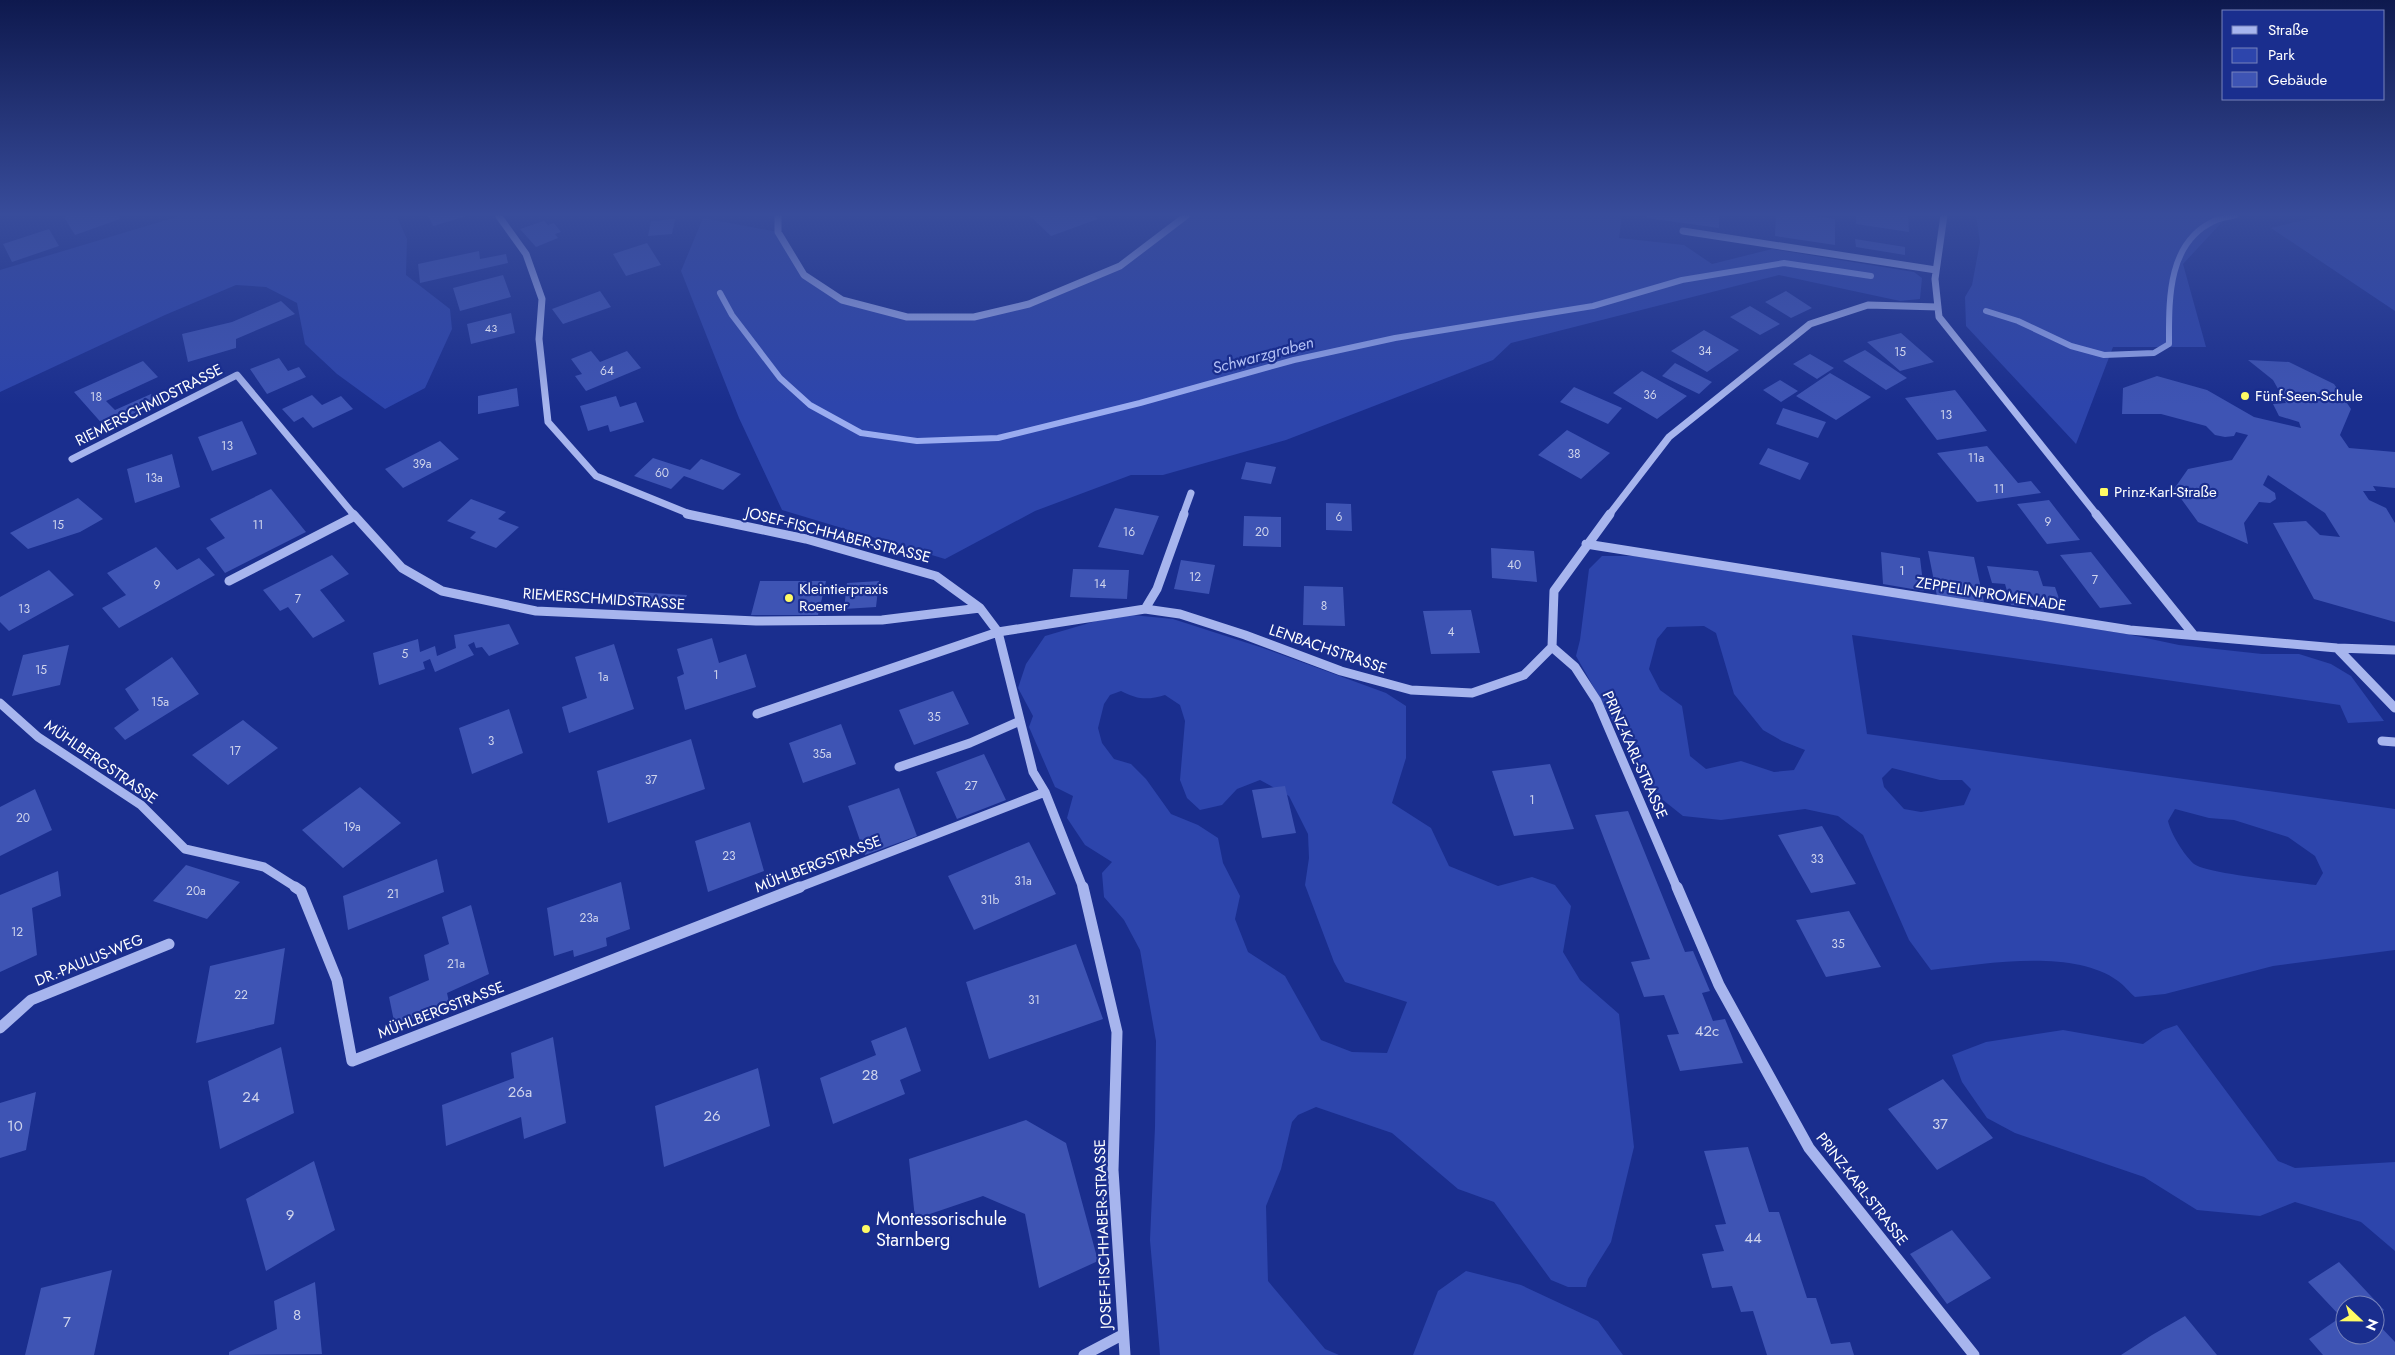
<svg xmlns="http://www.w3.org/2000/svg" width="2395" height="1355" viewBox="0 0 2395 1355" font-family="Jost,sans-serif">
  <rect width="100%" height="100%" fill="#1a2e8e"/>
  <path fill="#2d45ac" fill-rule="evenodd" d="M183 215H396L407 239 406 275 450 309 452 329 425 388 385 409 337 374 305 344 297 303 266 287 236 285 165 315 0 392V270Z
    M1185 215H1622L1619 238 1684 245 1712 264 1772 249 1914 272 1922 278 1920 299 1900 301 1779 275 1511 343 1493 360 1286 440 1163 475H1131L1035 511 945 559 782 510 739 418 681 271 703 218 778 232 804 275 842 300 907 317H974L1029 304 1110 270Z
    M1976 215H2244L2224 220 2183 264 2206 347H2113L2076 444 1966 326 1965 297 1972 285 1980 242Z
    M2324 215H2395V311L2271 228Z
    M1602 556H1635L2127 634 2179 645 2262 654H2299L2331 664 2351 676 2384 721 2348 723 2340 705 1852 635 1867 734 2395 809V950L2273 966 2165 994 2135 997C2129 992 2124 985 2118 981 2073 948 1984 964 1931 970L1909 940 1863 835 1838 816 1805 809 1721 820 1683 816 1653 792 1576 656 1580 640 1589 569ZM1704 626 1716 633 1734 694 1763 730 1782 741 1805 750 1794 770 1774 772 1741 761 1706 769 1690 756 1682 706 1660 690 1649 669 1657 639 1667 627ZM1892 768 1940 780H1962L1971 789 1964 805 1921 812 1904 809 1884 787 1882 778ZM2175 809 2209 818 2234 820 2288 837 2315 856 2323 873 2316 885C2295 882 2207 874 2194 864 2184 855 2171 834 2168 821Z
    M1132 615 1173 619 1263 648 1386 693 1406 706V758L1392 803 1431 828 1449 866 1498 886 1532 877 1555 885 1571 906 1563 952 1580 980 1619 1014 1634 1147 1611 1242 1588 1279 1586 1287H1568L1551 1280 1494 1202 1458 1189 1392 1133 1316 1107 1298 1115 1292 1122 1281 1169 1266 1206 1268 1281 1325 1349 1339 1355H1160L1150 1240 1155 1127 1156 1041 1140 950 1124 920 1104 897 1102 873 1112 862 1085 845 1067 818 1073 796 1055 787 1029 727 1033 716 1018 688 1026 664 1045 636 1096 621ZM1121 691C1138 700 1148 700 1165 695L1180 705 1185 721 1180 780 1187 798 1200 810 1222 805 1237 789 1260 780 1289 796 1308 834 1309 858 1305 885 1334 962 1345 982 1407 1002 1387 1053 1352 1052 1321 1040 1285 976 1248 952 1235 919 1240 896 1223 863 1218 838 1198 825 1171 814 1146 779 1131 764 1114 759 1102 743 1098 728 1104 704 1110 695Z
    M2177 1025 2278 1161 2295 1168 2395 1162V1251L2361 1222 2295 1202 2260 1216 2197 1210 2144 1177 2015 1133 1987 1118 1962 1082 1952 1055 1986 1042 2063 1030 2143 1044 2163 1030Z
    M1466 1271 1521 1285 1598 1321 1623 1355H1413L1438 1291Z"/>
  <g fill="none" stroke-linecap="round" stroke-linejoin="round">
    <path stroke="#9aacf0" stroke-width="6" d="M720 293 732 315 780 378 810 405 861 433 917 441 998 438 1140 403 1294 360 1395 338 1593 306 1682 280 1784 263 1871 276
      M1986 311 2018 321 2071 346 2104 355 2154 353 2169 344C2169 300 2167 243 2214 221 2220 218 2229 217 2236 215"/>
  </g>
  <path fill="#3e54b4" d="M70 215H118L120 219 75 235 64 217Z
    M428 215H467V216L433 226Z
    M1029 215H1094L1098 219 1051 236Z
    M1647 215H1719V228L1647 218Z
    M1776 215H1810L1835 219V245L1775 236Z
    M1856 215H1908L1909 232 1856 224Z
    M675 219 672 234 648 236 651 221Z
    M544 221 548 225 554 223 561 232 555 234 558 238 536 247 520 229Z
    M49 229 59 246 12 262 3 244Z
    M1855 239 1905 247V255L1856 247Z
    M647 243 661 265 626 276 613 254Z
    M479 251 480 259 506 254 508 263 420 283 418 264Z
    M503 275 511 297 460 311 453 288Z
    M600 291 611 307 563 324 552 309Z
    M1786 291 1812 308 1791 318 1765 302Z
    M281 301 295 314 236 339V348L188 362 182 334 232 322Z
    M1750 306 1780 324 1760 335 1730 317Z
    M511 313 515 333 471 344 467 324Z
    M1704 330 1739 350 1707 372 1671 351Z
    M1901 333 1934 362 1900 371 1867 342Z
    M1865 350 1907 378 1886 390 1843 361Z
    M591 351 600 362 627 351 641 368 586 391 575 376 582 374 571 359Z
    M1810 354 1834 368 1817 379 1793 364Z
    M279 358 288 371 299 367 306 377 267 394 250 369Z
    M2248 360 2289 362 2334 384 2351 409 2340 435 2349 448 2395 452V488L2373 486 2376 491H2363L2369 500 2386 508 2395 523V622L2314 599 2273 523 2306 521 2320 535 2340 537 2325 513 2268 475 2263 485 2275 493 2276 499 2270 503 2259 502 2244 523 2248 544 2198 522 2174 489 2188 469 2232 460 2248 435 2236 432 2234 436 2225 437 2215 435 2206 426 2161 414H2122L2123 388 2157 376 2207 390 2254 417 2301 428 2299 422 2279 416 2273 404 2286 403 2273 380Z
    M143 361 158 377 106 401 115 410 151 394 158 402 105 427 74 392Z
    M1675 363 1712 382 1699 394 1662 376Z
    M1642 371 1687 396 1657 419 1613 393Z
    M1830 373 1871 397 1836 420 1796 396Z
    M1780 380 1798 391 1781 402 1763 390Z
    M1574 387 1622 408 1608 424 1560 402Z
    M517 388 519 406 478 414V396Z
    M1955 390 1987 431 1937 440 1905 398Z
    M312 395 322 405 341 396 353 409 313 428 303 417 294 422 282 409Z
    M616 396 620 407 636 402 644 422 610 432 608 425 588 431 580 406Z
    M1783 408 1826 422 1818 438 1776 424Z
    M242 421 257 454 212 471 198 437Z
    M1567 430 1610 453 1581 479 1538 455Z
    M440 441 459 459 403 488 385 469Z
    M1987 446 2018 483 2031 481 2041 493 1977 502 1937 453Z
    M1768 448 1809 463 1800 480 1759 464Z
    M172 454 180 487 135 503 127 469Z
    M653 458 690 470 701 459 741 474 723 490 684 476 671 489 634 476Z
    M1246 462 1276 467 1271 484 1241 479Z
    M271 489 306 532 225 573 206 548 225 538 210 519Z
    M78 498 103 519 80 532 28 549 10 533Z
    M471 499 506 512 498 519 519 527 496 548 470 538 476 532 447 521Z
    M2049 500 2080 540 2047 544 2017 504Z
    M1326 503 1351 504 1352 531 1326 530Z
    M1115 508 1159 516 1143 555 1098 547Z
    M1244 516 1281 517V547L1243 546Z
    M156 547 177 570 199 558 215 575 119 628 102 608 126 595 107 573Z
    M1491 548 1534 551 1537 582 1492 578Z
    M1928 551 1974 557 1984 602 1937 596Z
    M1881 552 1920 558 1924 591 1883 584Z
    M2091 552 2132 604 2100 608 2060 555Z
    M332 555 349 574 320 590 345 621 313 638 288 607 280 611 263 590Z
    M1181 560 1215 565 1209 594 1174 589Z
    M1987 566 2038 571 2043 586 2055 587 2063 610 2011 605 2005 584 1992 583Z
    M1073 569 1129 570 1127 599 1070 597Z
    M49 570 74 595 9 631 0 622V597Z
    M760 581H826L818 615H751Z
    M879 581 876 607 844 609 847 583Z
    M1304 586 1343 587 1345 626 1303 625Z
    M634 592 687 595 682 608 628 604Z
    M1471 610 1480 653 1431 654 1423 611Z
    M509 624 519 644 489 656 482 647 476 648 474 642 468 645 474 655 435 672 430 659 423 662 425 669 379 685 373 653 418 639 420 652 435 646 437 656 456 648 454 635Z
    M712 638 719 663 746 654 756 687 685 710 677 677 684 674 677 649Z
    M614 644 634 709 569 733 562 707 587 698 575 657Z
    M69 645 60 685 12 696 23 655Z
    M172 657 199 694 125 740 114 728 139 710 125 689Z
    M953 691 969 724 914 745 899 710Z
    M509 709 523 753 472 774 459 728Z
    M243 720 278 748 228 785 192 755Z
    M841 724 856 764 803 783 789 743Z
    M691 739 705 789 608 823 597 771Z
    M984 754 1006 800 957 819 936 772Z
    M1550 764 1574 829 1514 836 1492 771Z
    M1285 786 1296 833 1262 838 1252 790Z
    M360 787 401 823 343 868 302 830Z
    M899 788 917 836 865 855 848 806Z
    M35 789 52 830 0 856V807Z
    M1628 811 1685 952 1693 951 1710 991 1702 993 1713 1021 1725 1019 1743 1063 1680 1071 1667 1035 1679 1034 1664 995 1644 997 1631 962 1650 959 1595 815Z
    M750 822 764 871 708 892 695 841Z
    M1822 826 1856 884 1811 893 1778 835Z
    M1029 842 1056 894 974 930 948 876Z
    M437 859 444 892 348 930 343 896Z
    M186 865 240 882 207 919 153 901Z
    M58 871 61 896 32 908 37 955 0 972V895Z
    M621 882 630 929 606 938 607 946 574 957 573 950 554 956 547 908Z
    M471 905 489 974 447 993 449 1002 395 1026 389 997 429 980 424 955 449 944 442 917Z
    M1849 911 1881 967 1826 977 1796 920Z
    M1076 944 1103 1019 989 1059 966 982Z
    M285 948 274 1024 196 1043 210 966Z
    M906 1027 921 1071 900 1080 905 1094 833 1124 820 1078 876 1055 871 1041Z
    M553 1037 566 1123 524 1139 521 1117 446 1146 442 1105 514 1078 511 1053Z
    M281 1047 294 1113 220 1149 208 1081Z
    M758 1068 770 1126 664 1167 655 1106Z
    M1943 1079 1993 1138 1937 1170 1888 1109Z
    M36 1092 26 1150 0 1158V1103Z
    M1026 1120 1066 1143 1098 1261 1039 1288 1025 1214 983 1196 915 1219 909 1159Z
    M1748 1147 1769 1212H1779L1807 1298H1816L1831 1344 1850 1342 1854 1355H1767L1753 1311 1741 1312 1732 1286 1712 1288 1702 1254 1724 1251 1715 1225 1726 1224 1704 1151Z
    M314 1161 335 1230 266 1271 246 1199Z
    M1952 1230 1991 1278 1947 1304 1910 1254Z
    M2339 1262 2384 1310 2375 1316V1305H2345V1335H2375V1321L2395 1342V1355H2323L2309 1339 2341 1317 2308 1282Z
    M112 1270 94 1355H25L41 1288Z
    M315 1282 322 1354 229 1355V1352L277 1329 274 1301Z
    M2185 1316 2217 1355H2121L2152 1335Z"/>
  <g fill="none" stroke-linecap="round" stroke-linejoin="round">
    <path stroke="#a7b5ee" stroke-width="7" d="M498 215 526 254 542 299 539 339 548 422 596 476 692 515
      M778 215V232L804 275 842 300 907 317H974L1029 304 1120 266 1187 215
      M1944 215 1935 279 1939 317 2097 515
      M1683 231 1936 270
      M72 459 237 375 354 515
      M1183 515 1191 493
      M1609 515 1669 437 1810 324 1868 305 1938 307"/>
    <path stroke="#a7b5ee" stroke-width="9" d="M353 514 402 568 442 591 536 611 756 621 882 620 980 608
      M687 514 806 539 936 576 980 608 998 632 1033 772 1045 792 1083 888
      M2096 514 2193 634
      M1586 544 2130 630 2337 648 2395 650
      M229 581 355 516
      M1145 609 1157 589 1184 514
      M1552 647 1575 667 1597 701 1677 888
      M1552 647 1554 591 1610 514
      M2337 648 2395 708
      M0 703 38 737 141 805 185 849 264 867 297 888
      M757 714 998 632 1145 609 1180 614 1245 635 1341 671 1411 690 1472 693 1524 675 1552 647
      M2382 741 2395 742
      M899 767 970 743 1020 721
      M797 888 1045 792"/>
    <path stroke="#a7b5ee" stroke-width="11" d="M295 887 301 891 337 980 352 1061 800 887
      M1083 887 1117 1032 1113 1170 1125 1355
      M1677 887 1719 985 1809 1148 1974 1355
      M0 1028 31 1000 169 944
      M1084 1355 1122 1335"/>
  </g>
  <linearGradient id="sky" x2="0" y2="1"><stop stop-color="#0e194e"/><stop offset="0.53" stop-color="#384c9b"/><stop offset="1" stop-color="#384c9b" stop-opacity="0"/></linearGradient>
  <rect width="2395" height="405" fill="url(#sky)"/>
  <g fill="#fffb65" stroke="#1a2e8e" stroke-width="2">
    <circle cx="2245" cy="396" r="5"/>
    <rect x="2099" y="487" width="10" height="10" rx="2.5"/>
    <circle cx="789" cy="598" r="5"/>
    <circle cx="866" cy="1229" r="5"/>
  </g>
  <g text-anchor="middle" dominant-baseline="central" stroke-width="4.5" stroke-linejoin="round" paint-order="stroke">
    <g font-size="11" fill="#cfd4ec">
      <text x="491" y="328">43</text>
    </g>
    <g font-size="12" fill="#cfd4ec">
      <text x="1705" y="351">34</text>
      <text x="1900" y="352">15</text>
      <text x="607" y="371">64</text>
      <text x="1650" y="395">36</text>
      <text x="96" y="397">18</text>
      <text x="1946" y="415">13</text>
      <text x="227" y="446">13</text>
      <text x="1574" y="454">38</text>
      <text x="1976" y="458">11a</text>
      <text x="422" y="464">39a</text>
      <text x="662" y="473">60</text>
      <text x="154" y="478">13a</text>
      <text x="1999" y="489">11</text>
      <text x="1339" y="517">6</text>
      <text x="2048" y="522">9</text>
      <text x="58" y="525">15</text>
      <text x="258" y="525">11</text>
      <text x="1129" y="532">16</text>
      <text x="1262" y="532">20</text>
      <text x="1514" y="565">40</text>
      <text x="1902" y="571">1</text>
      <text x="1195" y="577">12</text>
      <text x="2095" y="580">7</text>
      <text x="1100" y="584">14</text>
      <text x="157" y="585">9</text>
      <text x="298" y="599">7</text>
      <text x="1324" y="606">8</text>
      <text x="24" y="609">13</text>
      <text x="1451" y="632">4</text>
      <text x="405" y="654">5</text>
      <text x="41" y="670">15</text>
      <text x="716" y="675">1</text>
      <text x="603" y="677">1a</text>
      <text x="160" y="702">15a</text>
      <text x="934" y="717">35</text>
      <text x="491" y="741">3</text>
      <text x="235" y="751">17</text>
      <text x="822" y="754">35a</text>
      <text x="651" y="780">37</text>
      <text x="971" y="786">27</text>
      <text x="1532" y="800">1</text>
      <text x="23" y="818">20</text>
      <text x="352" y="827">19a</text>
      <text x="729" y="856">23</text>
      <text x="1817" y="859">33</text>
      <text x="1023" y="881">31a</text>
      <text x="196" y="891">20a</text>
      <text x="393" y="894">21</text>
      <text x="990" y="900">31b</text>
      <text x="589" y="918">23a</text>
      <text x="17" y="932">12</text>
      <text x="1838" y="944">35</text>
      <text x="456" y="964">21a</text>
      <text x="241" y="995">22</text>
      <text x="1034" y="1000">31</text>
    </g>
    <g font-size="15" fill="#fff" stroke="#1a2e8e" text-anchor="start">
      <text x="2255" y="396">Fünf-Seen-Schule</text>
      <text x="2114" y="492">Prinz-Karl-Straße</text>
      <text x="799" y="589">Kleintierpraxis<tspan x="799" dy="17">Roemer</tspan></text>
    </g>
    <g font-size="15" fill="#fff" stroke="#1a2e8e">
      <text transform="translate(149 405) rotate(-27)">RIEMERSCHMIDSTRASSE</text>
      <text transform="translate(838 535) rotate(14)">JOSEF-FISCHHABER-STRASSE</text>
      <text transform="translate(1991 594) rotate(9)">ZEPPELINPROMENADE</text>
      <text transform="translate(604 599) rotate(4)">RIEMERSCHMIDSTRASSE</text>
      <text transform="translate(1328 649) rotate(19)">LENBACHSTRASSE</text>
      <text transform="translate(1635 755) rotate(66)">PRINZ-KARL-STRASSE</text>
      <text transform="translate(101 762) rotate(35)">MÜHLBERGSTRASSE</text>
      <text transform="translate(818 864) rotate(-21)">MÜHLBERGSTRASSE</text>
      <text transform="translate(89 960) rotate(-22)">DR.-PAULUS-WEG</text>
      <text transform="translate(441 1010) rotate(-21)">MÜHLBERGSTRASSE</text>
      <text transform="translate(1862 1189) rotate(52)">PRINZ-KARL-STRASSE</text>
      <text transform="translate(1103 1234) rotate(-92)">JOSEF-FISCHHABER-STRASSE</text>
    </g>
    <g font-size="15" fill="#cfd4ec">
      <text x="1707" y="1031">42c</text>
      <text x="870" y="1075">28</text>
      <text x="520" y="1092">26a</text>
      <text x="251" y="1097">24</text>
      <text x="712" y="1116">26</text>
      <text x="1940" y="1124">37</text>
      <text x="15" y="1126">10</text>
      <text x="290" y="1215">9</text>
      <text x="1753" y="1238">44</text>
      <text x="297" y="1315">8</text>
      <text x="67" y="1322">7</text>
    </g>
    <g font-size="16" font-style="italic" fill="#b3c0f5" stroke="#1a2e8e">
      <text transform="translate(1263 355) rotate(-15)">Schwarzgraben</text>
    </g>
    <g font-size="18" fill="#fff" stroke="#1a2e8e" text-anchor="start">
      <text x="876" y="1219">Montessorischule<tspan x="876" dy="21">Starnberg</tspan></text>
    </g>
  </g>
  <rect x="2222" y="10" width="162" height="90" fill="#1a2e8e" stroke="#7682bb"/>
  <rect x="2232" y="26" width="25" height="8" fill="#a7b5ee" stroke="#7682bb"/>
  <text x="2268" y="35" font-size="15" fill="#ffffff">Straße</text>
  <rect x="2232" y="48" width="25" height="15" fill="#2d45ac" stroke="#7682bb"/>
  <text x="2268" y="60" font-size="15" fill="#ffffff">Park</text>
  <rect x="2232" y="72" width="25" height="15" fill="#3e54b4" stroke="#7682bb"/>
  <text x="2268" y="85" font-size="15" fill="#ffffff">Gebäude</text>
  <g transform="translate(2360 1320) rotate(112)"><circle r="24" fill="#1a2e8e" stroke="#7682bb"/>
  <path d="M0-4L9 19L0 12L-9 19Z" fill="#fffb65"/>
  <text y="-8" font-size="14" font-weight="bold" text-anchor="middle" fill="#ffffff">N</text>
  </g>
</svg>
